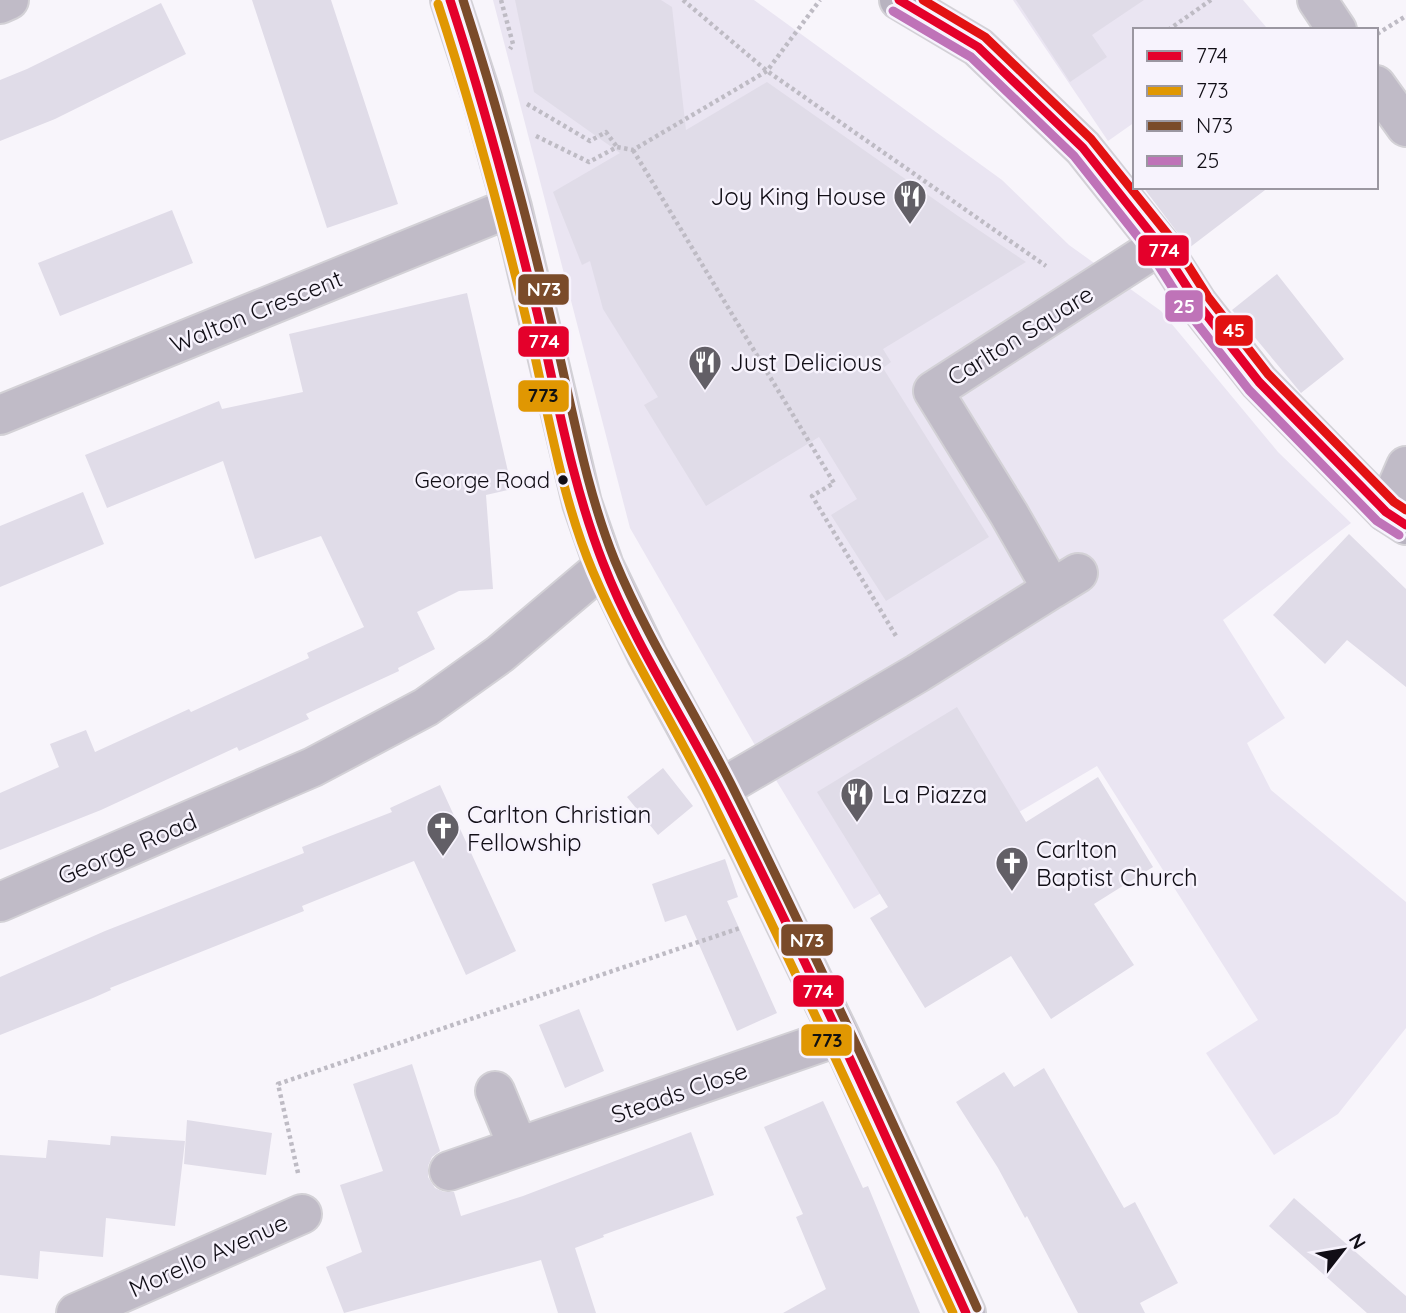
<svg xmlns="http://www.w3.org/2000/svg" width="1406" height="1313" viewBox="0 0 1406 1313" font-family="Quicksand,sans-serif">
  <rect width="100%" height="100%" fill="#f8f5fb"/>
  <path fill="#eae5f2" d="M493 0H754L1002 180 1069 245 1161 311 1278 452 1351 523 1223 620 1285 718 1247 743 1271 790 1406 902V1028L1338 1114 1274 1155 1206 1053 1258 1020 1097 766 854 909 756 747 630 528Z
    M1013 0H1243L1266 27 1263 30H1135V122L1108 141Z"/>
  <path fill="#e0dce8" d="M252 0H331L398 204 327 228Z
    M515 0H661L672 7 686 130 767 82 958 216 1026 262 883 349 891 362 883 368 989 537 886 601 831 515 857 499 819 437 706 506 644 405 658 397 603 309 590 261 582 265 553 192 620 153 534 92Z
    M1016 0H1144L1092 35 1107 57 1070 82Z
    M161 3 186 54 55 119 0 141V80L27 69Z
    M1143 187H1269L1189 248Z
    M172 210 193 263 60 316 38 263Z
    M1277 274 1344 359 1301 393 1232 310Z
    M467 293 512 489 486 495 493 589 459 591 417 612 435 649 398 668 399 671 306 714 309 719 239 751 237 747 101 810 0 850V793L59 767 50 744 86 730 95 752 189 709 191 712 309 658 307 653 364 627 321 536 255 559 223 461 107 508 85 455 219 401 222 409 303 392 289 334Z
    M83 492 104 544 0 587V526Z
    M1349 534 1406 589V687L1347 640 1325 664 1273 615Z
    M957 707 1026 822 1098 777 1153 867 1094 904 1134 965 1051 1019 1011 956 925 1008 870 918 888 907 817 792Z
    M663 768 693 806 658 835 627 797Z
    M440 785 516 951 466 975 414 861 302 906 304 911 110 988 111 990 93 998 0 1035V977L105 931 304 853 302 847 392 812 390 808Z
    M725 859 738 897 727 901 777 1013 737 1031 686 915 665 922 652 884Z
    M579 1009 604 1071 565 1088 539 1025Z
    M412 1064 440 1151 432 1157 428 1166V1177L435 1188 444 1192H454L461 1216 523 1196 691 1132 714 1195 603 1235 604 1237 575 1248 596 1313H558L541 1260 344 1313 326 1267 362 1252 340 1185 383 1171 353 1084Z
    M1044 1068 1124 1208 1135 1202 1178 1283 1140 1303 1145 1313H1078L1027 1216 1025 1218 998 1168 956 1102 1004 1072 1014 1087Z
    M823 1101 863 1188 868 1186 920 1313H783L826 1289 796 1217 803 1214 764 1127Z
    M187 1120 272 1133 266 1175 184 1164Z
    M111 1136 185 1141 175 1226 106 1218 103 1257 40 1251 38 1279 0 1275V1155L46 1158 48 1140 110 1145Z
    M1294 1198 1406 1296V1313H1367L1269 1226Z"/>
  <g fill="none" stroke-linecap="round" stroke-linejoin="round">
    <defs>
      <path id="minor" d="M450 0 482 98 512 207 582 503 604 566 647 655 720 789 840 1036 966 1313
        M1317 0 1337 30
        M0 4 9 0
        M1376 85 1406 127
        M0 415 512 207
        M1386 512 1406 466
        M1078 573 1052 589 1009 514 933 391 1160 245
        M720 789 918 673 1052 589
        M0 902 313 767 426 707 500 654 604 566
        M495 1091 518 1147
        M449 1171 840 1036
        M76 1313 302 1214"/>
      <path id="major" d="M899 0 978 47 1083 148 1160 245 1198 304 1259 382 1386 512 1406 525"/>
    </defs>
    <use href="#minor" stroke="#d3d1d6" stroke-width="42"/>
    <use href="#major" stroke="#d3d1d6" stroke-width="42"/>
    <path stroke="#bebbc4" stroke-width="4.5" stroke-dasharray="3.5 3.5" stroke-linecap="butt" d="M501 0 513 44 510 49
      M683 0 767 71 1046 266
      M1168 30 1211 0
      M1377 34 1406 16
      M527 104 590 141 606 132 617 147
      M536 136 589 162 617 147 633 150 767 71 820 0
      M633 150 834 483 812 496 896 636
      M298 1173 278 1084 740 928"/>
    <use href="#minor" stroke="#c0bbc7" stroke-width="38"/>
    <use href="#major" stroke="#b8b3c0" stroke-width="38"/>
    <defs>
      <path id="bus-1" d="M450 0C484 104 512 209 538 316 557 398 572 484 603 563 634 643 682 715 721 791 808 962 886 1138 966 1313
        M899 0 978 47 1083 148 1160 245 1198 304 1259 382 1386 512 1406 525"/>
      <path id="bus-2" d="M438 4C474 114 504 226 531 339 549 417 562 499 593 572 627 651 673 722 711 799 795 969 874 1141 953 1313"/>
      <path id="bus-3" d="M463 0C498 108 527 217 553 328 572 406 585 487 615 561 648 640 695 712 733 788 818 959 898 1133 977 1308"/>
      <path id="bus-4" d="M893 11 971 57 1074 156 1150 252 1188 312 1249 390 1377 521 1399 535"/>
      <path id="bus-5" d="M923 0 985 37 1091 139 1170 237 1208 297 1268 374 1394 502 1406 510"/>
    </defs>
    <use href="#bus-1" stroke="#f7f3fd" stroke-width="14"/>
    <use href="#bus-2" stroke="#f7f3fd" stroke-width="14"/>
    <use href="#bus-3" stroke="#f7f3fd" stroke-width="14"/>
    <use href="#bus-4" stroke="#f7f3fd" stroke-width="14"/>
    <use href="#bus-5" stroke="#f7f3fd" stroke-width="14"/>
    <use href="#bus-1" stroke="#e4002b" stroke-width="9"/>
    <use href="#bus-2" stroke="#e09702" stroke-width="9"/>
    <use href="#bus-3" stroke="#7a4b2a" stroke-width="9"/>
    <use href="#bus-4" stroke="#bf73b8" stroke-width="9"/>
    <use href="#bus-5" stroke="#e21212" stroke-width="9"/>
  </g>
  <defs>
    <symbol id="restaurant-pin" viewBox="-11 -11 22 30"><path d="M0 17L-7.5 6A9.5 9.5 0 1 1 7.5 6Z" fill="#625f66" stroke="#f7f3fd"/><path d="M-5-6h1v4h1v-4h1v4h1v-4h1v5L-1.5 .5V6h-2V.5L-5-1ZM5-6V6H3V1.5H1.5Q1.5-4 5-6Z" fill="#fff"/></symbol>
    <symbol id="church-pin" viewBox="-11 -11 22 30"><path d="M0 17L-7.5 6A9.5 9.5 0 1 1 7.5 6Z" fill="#625f66" stroke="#f7f3fd"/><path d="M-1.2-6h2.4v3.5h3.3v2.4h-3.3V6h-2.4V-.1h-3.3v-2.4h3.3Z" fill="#fff"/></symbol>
  </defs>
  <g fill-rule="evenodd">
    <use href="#restaurant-pin" x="891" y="177" width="38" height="52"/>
    <use href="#restaurant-pin" x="686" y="343" width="38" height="52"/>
    <use href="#restaurant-pin" x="838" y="775" width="38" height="52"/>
    <use href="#church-pin" x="424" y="809" width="38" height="52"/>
    <use href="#church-pin" x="993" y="844" width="38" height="52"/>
  </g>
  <circle fill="#110e16" stroke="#f7f3fd" stroke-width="2.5" cx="563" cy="480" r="6"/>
  <g text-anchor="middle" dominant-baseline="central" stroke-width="5" stroke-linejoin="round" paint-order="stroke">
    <g font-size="22" fill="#110e16" stroke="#f7f3fd" text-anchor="end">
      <text x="550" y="480">George Road</text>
    </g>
    <g font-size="24" fill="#110e16" stroke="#f7f3fd" text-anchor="start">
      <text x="886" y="196" text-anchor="end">Joy King House</text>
      <text x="730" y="362">Just Delicious</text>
      <text x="882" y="794">La Piazza</text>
      <text x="467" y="814">Carlton Christian<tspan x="467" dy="28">Fellowship</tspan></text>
      <text x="1036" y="849">Carlton<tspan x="1036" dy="28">Baptist Church</tspan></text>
    </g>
    <g font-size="24" fill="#110e16" stroke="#f7f3fd">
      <text transform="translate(256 311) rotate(-22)">Walton Crescent</text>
      <text transform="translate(1020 335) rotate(-32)">Carlton Square</text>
      <text transform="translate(127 848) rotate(-23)">George Road</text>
      <text transform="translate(679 1092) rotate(-19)">Steads Close</text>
      <text transform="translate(208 1255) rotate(-24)">Morello Avenue</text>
    </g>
  </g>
  <g stroke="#f7f3fd" stroke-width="2.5">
    <rect x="1137" y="234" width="53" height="33" rx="7" fill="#e4002b"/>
    <rect x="517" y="273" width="53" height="33" rx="7" fill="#7a4b2a"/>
    <rect x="1164" y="289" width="40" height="34" rx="7" fill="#bf73b8"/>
    <rect x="1214" y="314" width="40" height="33" rx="7" fill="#e21212"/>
    <rect x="517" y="325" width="53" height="33" rx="7" fill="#e4002b"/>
    <rect x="517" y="379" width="53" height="34" rx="7" fill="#e09702"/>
    <rect x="780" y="923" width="54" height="34" rx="7" fill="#7a4b2a"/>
    <rect x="792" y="974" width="53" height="34" rx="7" fill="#e4002b"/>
    <rect x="800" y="1023" width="53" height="34" rx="7" fill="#e09702"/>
  </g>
  <g font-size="19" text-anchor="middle" font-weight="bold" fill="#fff">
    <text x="1164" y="257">774</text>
    <text x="544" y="296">N73</text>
    <text x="1184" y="313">25</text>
    <text x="1234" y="337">45</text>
    <text x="544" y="348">774</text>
    <text x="807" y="947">N73</text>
    <text x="818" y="998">774</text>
  </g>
  <g font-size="19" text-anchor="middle" font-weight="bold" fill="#111">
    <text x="543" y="402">773</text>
    <text x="827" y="1047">773</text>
  </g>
  <rect x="1133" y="28" width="245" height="161" fill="#f7f3fd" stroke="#9b97a1" stroke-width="2"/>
  <rect x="1147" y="51" width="35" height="10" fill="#e4002b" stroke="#9b97a1" stroke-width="2"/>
  <text x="1196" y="63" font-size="21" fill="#110e16">774</text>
  <rect x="1147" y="86" width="35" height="10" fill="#e09702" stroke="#9b97a1" stroke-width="2"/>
  <text x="1196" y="98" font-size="21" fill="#110e16">773</text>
  <rect x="1147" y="121" width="35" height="10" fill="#7a4b2a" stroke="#9b97a1" stroke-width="2"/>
  <text x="1196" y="133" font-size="21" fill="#110e16">N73</text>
  <rect x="1147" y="156" width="35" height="10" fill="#bf73b8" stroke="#9b97a1" stroke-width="2"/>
  <text x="1196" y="168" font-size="21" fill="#110e16">25</text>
  <g transform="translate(1343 1250) rotate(59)" stroke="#f7f3fd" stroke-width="5" paint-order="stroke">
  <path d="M0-5L12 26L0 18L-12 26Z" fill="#110e16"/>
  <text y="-10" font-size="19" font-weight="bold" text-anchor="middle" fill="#110e16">N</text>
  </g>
</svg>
